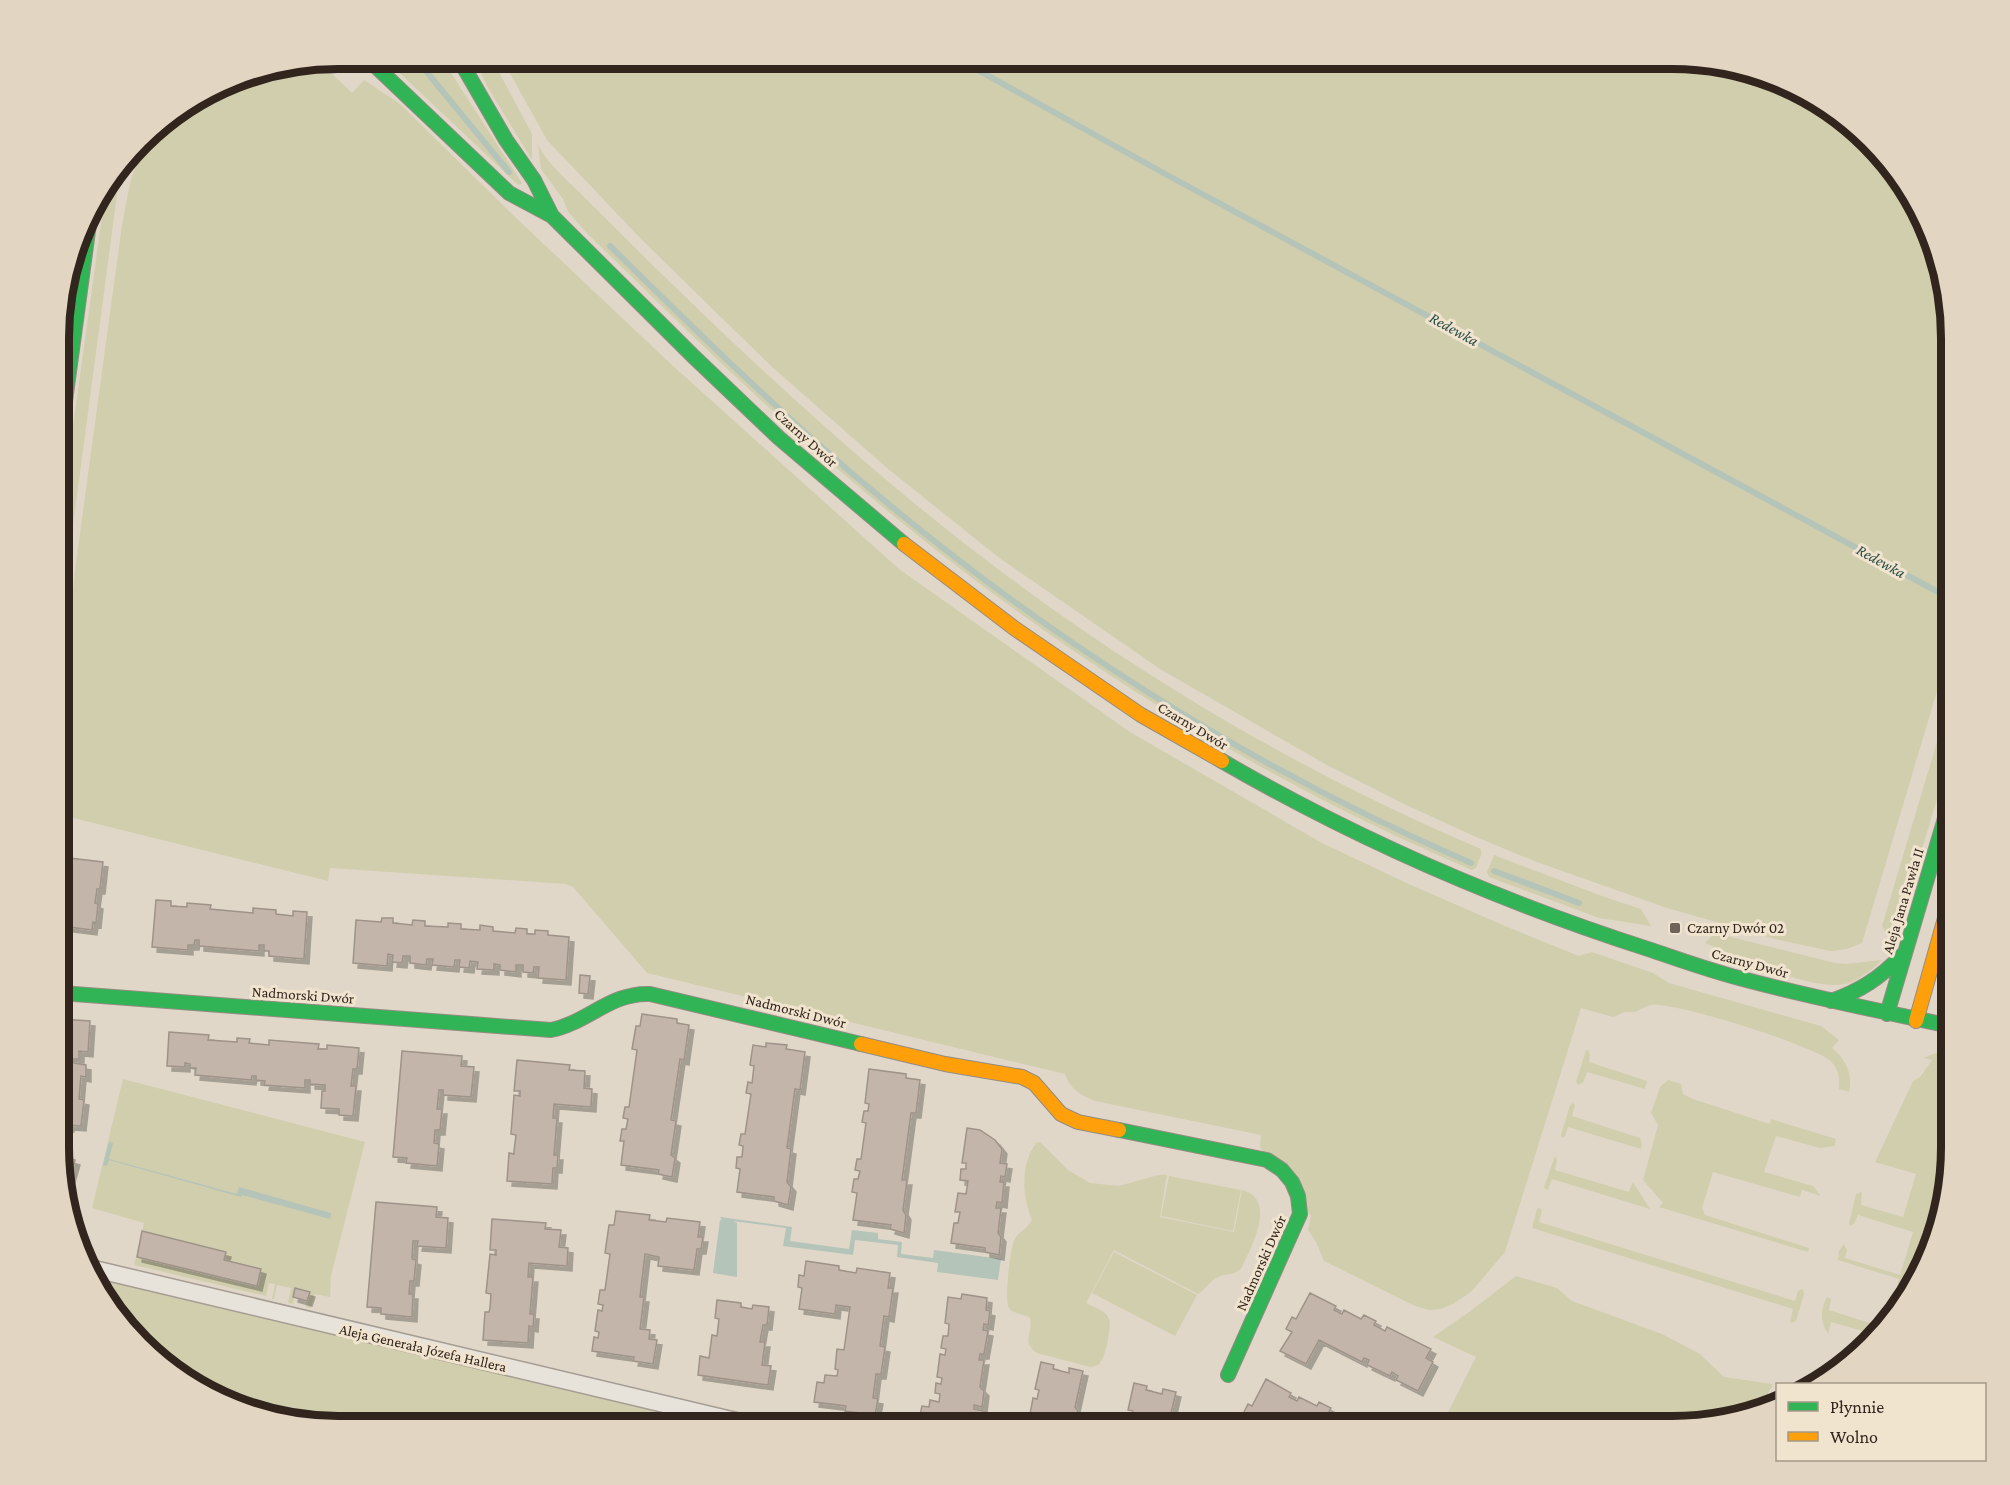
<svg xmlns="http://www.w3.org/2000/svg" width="2010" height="1485" viewBox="0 0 2010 1485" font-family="'Crimson Pro',serif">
  <defs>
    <filter id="shadow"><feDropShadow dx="5" dy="5" stdDeviation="0" flood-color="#0004"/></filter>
  </defs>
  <rect width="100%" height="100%" fill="#e0d7c9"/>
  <path fill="#d1cead" d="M385 59H442L522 183 519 185 516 183Z
    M474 59H492L532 134V160L487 86Z
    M502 59H1690L1762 73 1842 117 1922 214 1951 320V644L1862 943 1847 949 1831 951 1783 941 1667 908 1534 861 1476 837 1404 804 1325 764 1160 669 998 557 887 468 771 366 641 239 547 140Z
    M320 62 352 93 364 80 400 104 514 216 672 365 899 569 1130 732 1322 843 1411 885 1505 926 1579 956 1592 952 1653 973 1669 983 1821 1026 1839 1040 1832 1048C1846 1059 1853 1074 1849 1092L1839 1089C1840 1078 1839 1068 1829 1060 1808 1044 1676 1002 1651 1005 1644 1006 1640 1011 1634 1012 1631 1013 1628 1011 1625 1012 1621 1013 1617 1016 1613 1017L1581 1008 1505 1252 1471 1292 1453 1304 1441 1309 1429 1310 1415 1306 1324 1261 1316 1242 1308 1230 1311 1216 1260 1147 1261 1135 1095 1101C1080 1095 1070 1089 1065 1074L647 973 573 887 565 884 330 868 328 881 61 815V716L75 570 122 225 129 188 141 144 154 128 232 80Z
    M538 145C548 164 566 179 581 194 611 223 640 253 670 282 775 384 884 484 1002 572 1150 683 1311 777 1481 849V855L1476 868 1472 870C1251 776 1049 647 866 493 768 411 678 322 588 234L568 212 563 199 541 169Z
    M120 172 68 563 61 562V513L104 202 106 191Z
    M1951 695V752L1895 940H1891L1882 926Z
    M1494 855 1602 896 1641 909 1651 926 1599 918 1489 877 1487 872Z
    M1715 933 1835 963 1846 964 1882 960C1875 968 1862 977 1852 982 1820 996 1737 956 1705 943Z
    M1947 1049H1951V1165L1937 1237 1893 1317 1886 1324 1899 1279 1838 1260 1839 1251 1844 1244 1847 1250 1845 1258 1900 1275 1913 1232 1858 1215 1854 1224 1851 1226 1849 1224 1856 1194 1862 1192 1861 1205 1903 1217 1916 1174 1875 1162 1913 1081 1920 1077 1932 1060 1923 1058Z
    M1586 1050H1588L1590 1055 1589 1062 1647 1081 1645 1089 1587 1072 1583 1083 1578 1085 1576 1082Z
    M123 1079 365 1142 331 1276 330 1297 315 1294 311 1308 306 1307 309 1292 296 1288 293 1304 288 1303 291 1288 277 1285 274 1299H272L275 1284 269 1283 266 1296 134 1265 144 1223 92 1208Z
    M1668 1080 1681 1084 1683 1094 1693 1099 1770 1124 1771 1119 1836 1139 1835 1146 1820 1148 1776 1136 1764 1172 1813 1186 1821 1196 1802 1190 1800 1197 1713 1172 1702 1208 1705 1215 1809 1248 1808 1252 1659 1207 1663 1203 1643 1180 1658 1125 1651 1113 1660 1087Z
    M1573 1103 1575 1105 1572 1116 1640 1138 1642 1144 1641 1149 1568 1127 1565 1136 1562 1138 1561 1135 1570 1105Z
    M1040 1142 1068 1170 1090 1183 1119 1186 1158 1175H1167L1160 1217 1234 1232 1242 1190C1278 1199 1251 1247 1242 1267 1235 1277 1226 1272 1216 1278 1209 1282 1205 1290 1198 1294L1114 1250 1086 1303C1093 1307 1106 1310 1109 1319 1112 1327 1105 1360 1099 1364 1097 1366 1092 1367 1090 1367L1037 1353C1020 1341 1034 1334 1030 1318 1024 1314 1013 1314 1009 1308 1004 1300 1010 1250 1014 1241 1017 1232 1026 1231 1032 1220 1022 1196 1020 1165 1036 1143Z
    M1555 1156 1557 1160 1555 1170 1629 1192 1633 1182 1650 1209 1552 1179 1548 1190 1545 1189 1544 1187Z
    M1169 1176 1241 1190 1233 1231 1161 1216Z
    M1539 1208 1542 1210 1539 1222 1795 1301 1798 1291 1803 1289 1804 1294 1796 1321 1791 1323 1790 1321 1793 1309 1532 1228 1537 1209Z
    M1114 1252 1197 1295 1175 1336 1092 1293Z
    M1516 1276 1557 1288 1572 1301 1662 1334 1700 1354 1724 1377 1773 1384 1762 1405 1672 1426H1441L1476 1357 1433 1337 1469 1312Z
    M93 1277 717 1426H320L248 1412 168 1368 96 1286Z
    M1827 1297 1831 1299 1829 1310 1882 1327 1873 1334 1831 1322 1828 1334C1820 1322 1820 1309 1827 1297Z"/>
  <path fill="#b5c4b9" d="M109 1142 113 1143 109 1159 237 1194 239 1187 331 1213 330 1219 242 1195 241 1197 109 1160 107 1166 103 1165Z
    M720 1217 792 1227 790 1241 849 1249 852 1230 878 1233V1239L902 1242 901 1254 933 1258 934 1250 1001 1259 998 1280 937 1272 938 1263 897 1257 898 1245 855 1240 853 1255 783 1246 786 1228 733 1221 737 1223V1277L713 1273 720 1220H722Z"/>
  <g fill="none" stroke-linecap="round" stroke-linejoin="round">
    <path stroke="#b5c4b9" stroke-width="6" d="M416 59 509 172
      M958 59 1169 176 1951 599
      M610 246C675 310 740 374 808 435 1005 611 1228 758 1471 863
      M1494 871 1579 903"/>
  </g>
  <path fill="#c3b5aa" stroke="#9f9389" stroke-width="1.5" filter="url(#shadow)" d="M61 857 103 862 100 889H97L95 903 98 904 96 923 93 922 92 930 61 926Z
    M156 900 171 901V906L187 907V903L211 905 210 909 253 913V908L276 910V914L293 916V911L307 912 304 959 269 956V951H264V945H259V951L199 946V940H195L194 945H188V950L152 947Z
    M382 918H393V923L412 925 413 920 425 921V926L448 927V923L461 924V929L480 930V925L493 927V931L515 933 516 928 527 929V934H535V930L548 931V935L569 937 566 980 538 978 539 967H534L533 973 523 972V965H516V972L500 970V965L494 964V970L477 969 478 962 470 961 469 968 459 967 460 960H455L454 967 432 965 433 959H427L426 965 410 963V956H403L402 963 392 962 393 955 388 954 387 966 353 963 356 920 381 922Z
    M580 975 590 976 588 994 579 993Z
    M642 1014 677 1019V1023L689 1025 684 1060 680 1059 671 1120 676 1121 671 1155 675 1158 672 1177 658 1174 659 1170 621 1165 624 1141H620L622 1129H626L628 1119 623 1118 625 1107H629L637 1050 632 1049 636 1026H640Z
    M61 1019 90 1021 88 1052 79 1051V1059H74V1063L86 1065V1077L81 1076 79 1099 84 1100 81 1126 69 1125V1127L61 1125Z
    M169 1032 209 1035 208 1040 237 1042V1038L250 1039 249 1043 269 1045V1040L319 1044 318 1049H327V1045L359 1048 357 1069H353L351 1086H356L353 1116 339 1115V1109L321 1108 322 1091H325V1085L310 1084V1080H305V1088L264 1085 265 1081 256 1080V1076H252L251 1080 195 1075 196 1068H190V1064L185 1063V1067L167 1066Z
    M766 1043 787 1045 786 1049 805 1052 800 1090 795 1089 787 1148 791 1149 787 1182 791 1187 788 1205 774 1201V1197L737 1192 740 1169 736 1168 737 1157H742L743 1146 739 1145 741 1134H745L751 1094 746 1093 748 1082 752 1083 754 1066 750 1065 753 1045 766 1047Z
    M402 1051 462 1056 461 1066 474 1067 471 1097 443 1095V1090H439L437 1109H442L440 1130H435L434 1143 439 1144 437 1166 406 1163 407 1158 393 1157Z
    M517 1060 570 1065 569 1070 585 1071 584 1088 592 1089 591 1107 554 1104 553 1118H557L554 1155H558L557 1168H553L552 1184 507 1181 509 1153 514 1154V1151L516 1135 511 1134 514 1095 520 1096V1091H514Z
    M869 1069 906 1074V1078L920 1080 916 1113H911L902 1180H907L903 1210 906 1215 904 1233 890 1229 891 1225 853 1220 857 1193 852 1192 854 1179H858L860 1171 855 1170 857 1159H861L866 1123 862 1122 864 1111H868L869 1104 865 1103Z
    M967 1128 980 1130 995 1140 1002 1149 1000 1163 1007 1164 1005 1177 1001 1176 1000 1182H1004L1002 1203 997 1202 996 1208H1001L998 1233 1001 1237 999 1255 985 1252V1248L951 1243 954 1223H958L960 1212H955L958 1193 966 1194 968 1181 960 1180 961 1169H966V1163H962Z
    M61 1156 75 1160 65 1195 61 1183Z
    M376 1202 437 1207 436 1217 448 1218 446 1248 417 1246 418 1241H413L412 1259 416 1260 414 1281H410L409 1294H413L412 1317 381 1314V1308L367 1307Z
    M616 1211 650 1215 649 1220 666 1222 667 1218 700 1222 698 1237H703L701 1249H697L694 1270 658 1266 659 1257 645 1254 640 1297H644L640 1329 650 1330 649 1339 657 1340 653 1364 633 1361 634 1357 592 1351 594 1337 598 1338 599 1332 595 1331 598 1310 602 1311 603 1305 598 1304 600 1290H605L610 1254 605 1253 609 1225H614Z
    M492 1219 546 1223 545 1229 561 1230 559 1247 568 1248 567 1266 529 1263 528 1277H533L530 1314H534L533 1327 529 1326 528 1343 483 1340 485 1312H489L490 1308 491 1294 486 1293 490 1254 496 1255V1250H490Z
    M142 1231 226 1252 224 1260 261 1269 257 1286 137 1257Z
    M806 1261 839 1266V1270L856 1273 857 1268 890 1273 888 1288H893L889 1317 884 1316 880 1346 885 1347 881 1374H876L873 1398 878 1399 875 1415 845 1411 846 1406 814 1402 817 1382 824 1383 825 1375 837 1376 838 1370 835 1369 837 1349 844 1350 850 1307 836 1305 835 1314 799 1309 802 1288 798 1287 799 1275 804 1276Z
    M295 1288 310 1292 307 1301 293 1297Z
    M1310 1293 1336 1306 1334 1310 1342 1314 1344 1310 1361 1319 1364 1315 1376 1321 1374 1325 1385 1331 1387 1327 1431 1349 1426 1358 1433 1362 1418 1391 1396 1380 1398 1376 1392 1372 1390 1376 1367 1365 1369 1360 1364 1358 1362 1362 1319 1340 1306 1364 1280 1351 1292 1332 1286 1329 1292 1317 1296 1319Z
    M962 1294 987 1298 986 1310 990 1311 988 1325 984 1324 983 1330 988 1331 984 1354H980L979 1360H984L980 1387 984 1391 982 1407 974 1405V1409L987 1412 986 1420 994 1422 993 1426H932L918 1423 922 1406 929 1407 930 1400 939 1402 940 1394 935 1393 936 1383 941 1384 942 1378 937 1377 940 1354 945 1355 946 1349 941 1348 943 1336H948L949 1324 945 1323 948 1297 961 1299Z
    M717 1300 741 1303V1307L752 1309 753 1305 769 1307 767 1325H763L760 1342H765L762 1365 771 1366 768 1385 698 1375 700 1356 709 1358 712 1335 717 1336 719 1319 715 1318Z
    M1041 1362 1054 1365 1053 1369 1069 1373V1368L1083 1371 1075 1407 1078 1411 1075 1426H1015L1017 1419 1032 1422 1034 1414H1030L1033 1398 1037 1399 1039 1390 1035 1389Z
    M1266 1379 1291 1393 1289 1397 1297 1401 1299 1397 1317 1406 1319 1402 1331 1408 1329 1412 1340 1418 1342 1413 1367 1426H1241L1247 1418 1242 1416 1248 1404 1252 1406Z
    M1134 1383 1147 1386 1146 1390 1162 1394 1163 1389 1176 1392 1168 1426H1124L1126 1418 1131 1420 1133 1411 1128 1410Z"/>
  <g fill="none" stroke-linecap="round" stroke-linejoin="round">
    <defs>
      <path id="street" d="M90 1268 757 1426"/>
      <path id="fast" d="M368 59 509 193 552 216 693 356 779 438 904 544
        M459 59 506 140 534 180 552 216
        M61 431 91 209
        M1222 761C1358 840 1499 901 1648 949 1678 959 1708 970 1739 978 1809 997 1880 1011 1951 1026
        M61 993 551 1030C587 1023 611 992 650 994L861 1044
        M1831 1001C1860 991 1880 978 1901 956
        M1887 1014 1951 798
        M1119 1130 1267 1160 1282 1170 1292 1182 1298 1196 1300 1214 1228 1375"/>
      <path id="slow" d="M904 544 1014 628 1141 715 1222 761
        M1916 1021 1951 897
        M861 1044 945 1064 1022 1077 1034 1083 1061 1114 1078 1122 1119 1130"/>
    </defs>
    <use href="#street" stroke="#a59c93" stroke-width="19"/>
    <use href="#fast" stroke="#948c83" stroke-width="16"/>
    <use href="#slow" stroke="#948c83" stroke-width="16"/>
    <use href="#street" stroke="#e8e3da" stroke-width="16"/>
    <use href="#fast" stroke="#30b455" stroke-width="14"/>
    <use href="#slow" stroke="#ff9f0a" stroke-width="14"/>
  </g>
  <rect fill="#6e6359" stroke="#f1e4cf" stroke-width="2" x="1669" y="922" width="12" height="12" rx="3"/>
  <g text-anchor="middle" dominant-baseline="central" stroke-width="6" stroke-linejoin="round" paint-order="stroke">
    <g font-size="15" fill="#31251d" stroke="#f1e4cf">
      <text transform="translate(806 438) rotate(42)">Czarny Dwór</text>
      <text transform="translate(1193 726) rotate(31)">Czarny Dwór</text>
      <text transform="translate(1903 901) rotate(-73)">Aleja Jana Pawła II</text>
      <text transform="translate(1750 963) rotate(15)">Czarny Dwór</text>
      <text transform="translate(303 995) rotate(4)">Nadmorski Dwór</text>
      <text transform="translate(796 1011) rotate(14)">Nadmorski Dwór</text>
      <text transform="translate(1261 1263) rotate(-66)">Nadmorski Dwór</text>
      <text transform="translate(423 1348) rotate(13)">Aleja Generała Józefa Hallera</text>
    </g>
    <g font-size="15" fill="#31251d" stroke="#f1e4cf" text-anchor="start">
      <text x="1687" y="928">Czarny Dwór 02</text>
    </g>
    <g font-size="16" font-style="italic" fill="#2d504a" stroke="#f1e4cf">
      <text transform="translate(1454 329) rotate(29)">Redewka</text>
      <text transform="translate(1881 561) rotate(29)">Redewka</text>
    </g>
  </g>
  <path d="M0 0H2010V1485H0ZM338 69H1672A269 269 0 0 1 1941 338V1147A269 269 0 0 1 1672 1416H338A269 269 0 0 1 69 1147V338A269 269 0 0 1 338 69Z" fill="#e2d5c1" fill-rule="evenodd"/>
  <path fill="none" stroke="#31251d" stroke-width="8" d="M338 69H1672A269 269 0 0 1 1941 338V1147A269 269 0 0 1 1672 1416H338A269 269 0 0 1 69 1147V338A269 269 0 0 1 338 69Z"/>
  <rect x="1776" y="1383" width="210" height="78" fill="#f1e4cf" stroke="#a49888" stroke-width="1.5"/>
  <rect x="1788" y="1402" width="30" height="9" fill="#30b455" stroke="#a49888" stroke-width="1.5"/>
  <text x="1830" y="1413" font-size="18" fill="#31251d">Płynnie</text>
  <rect x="1788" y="1432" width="30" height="9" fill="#ff9f0a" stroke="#a49888" stroke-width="1.5"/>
  <text x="1830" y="1443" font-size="18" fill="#31251d">Wolno</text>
</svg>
